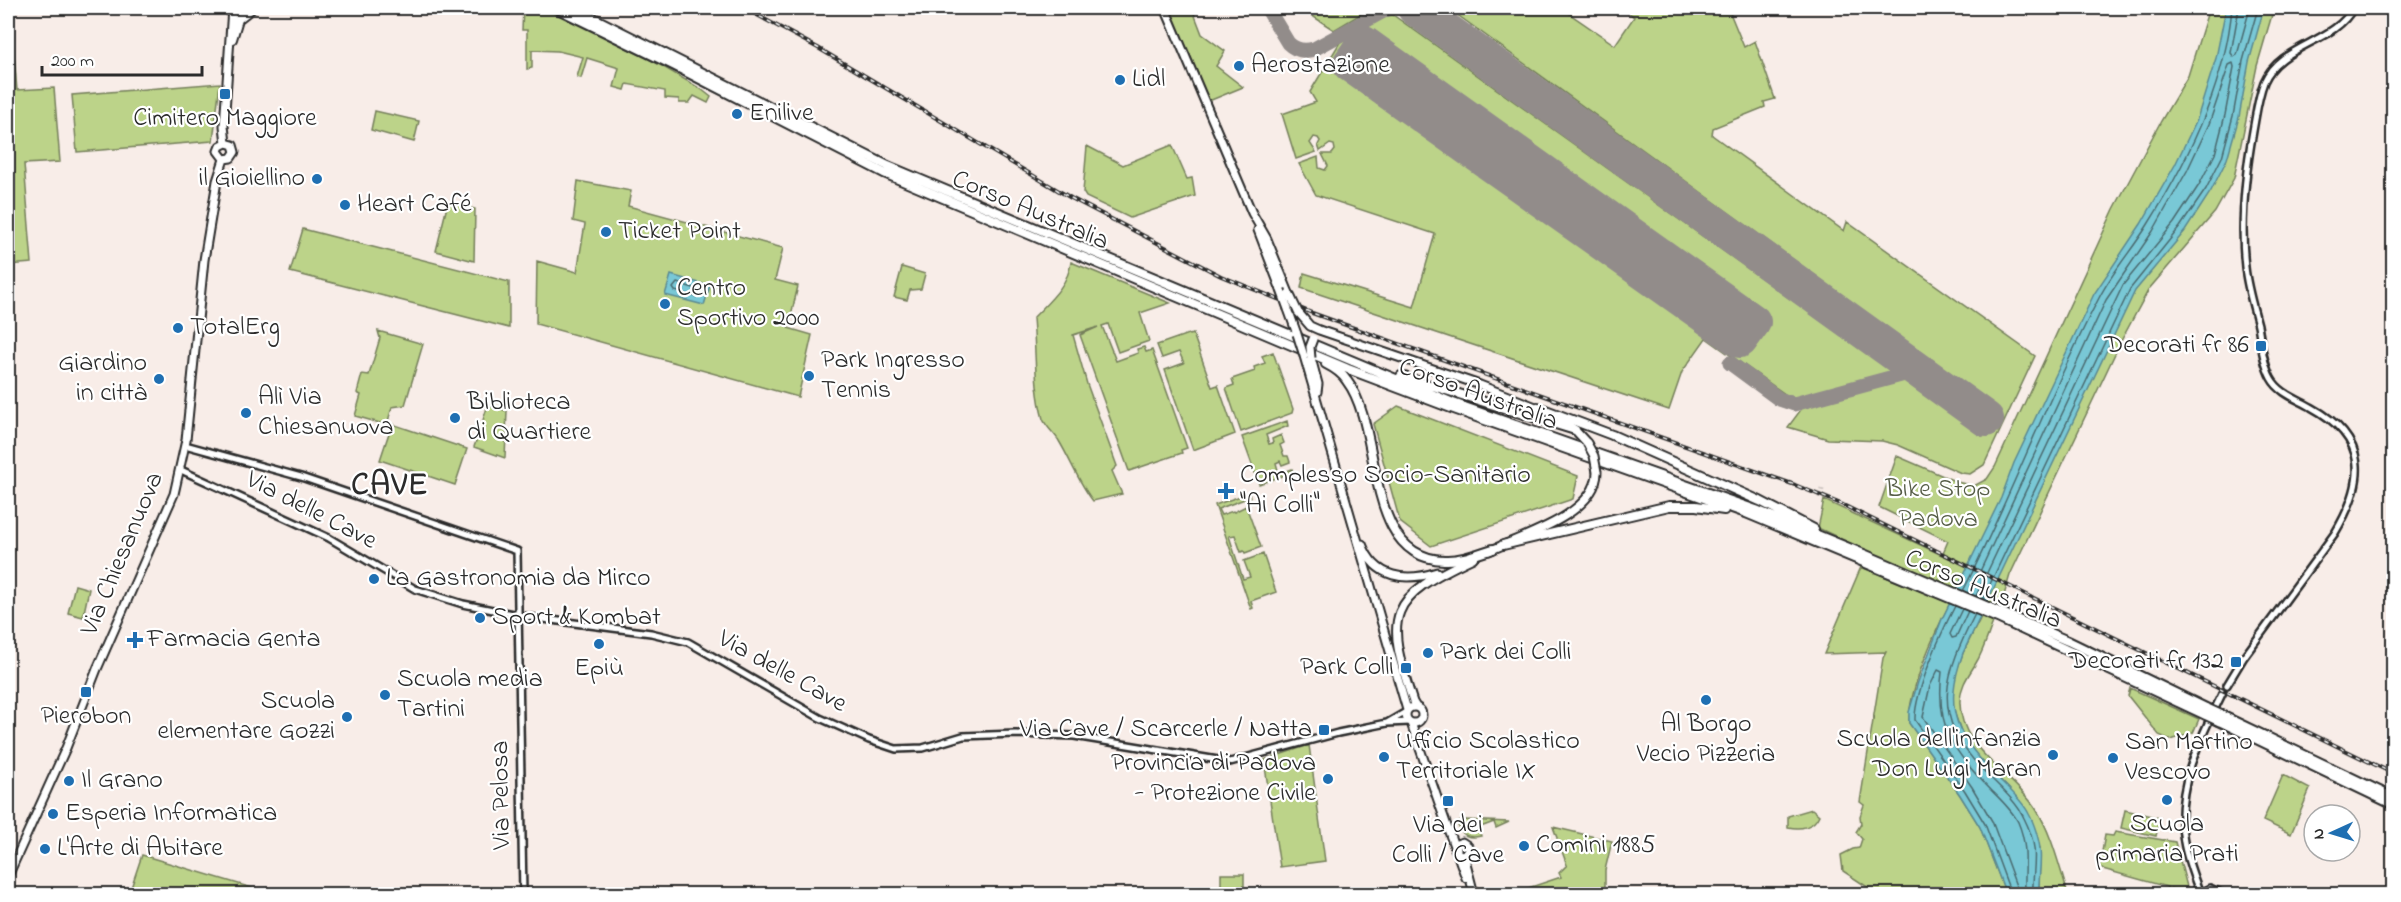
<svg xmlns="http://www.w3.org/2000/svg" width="2401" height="902" viewBox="0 0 2401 902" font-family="'Indie Flower',sans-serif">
  <rect width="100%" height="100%" fill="#f8ede8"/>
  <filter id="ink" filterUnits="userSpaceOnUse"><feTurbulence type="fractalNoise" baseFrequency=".0167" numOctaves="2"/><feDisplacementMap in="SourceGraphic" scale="12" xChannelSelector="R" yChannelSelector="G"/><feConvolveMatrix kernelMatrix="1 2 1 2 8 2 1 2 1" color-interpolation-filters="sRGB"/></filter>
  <g filter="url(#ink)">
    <path fill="#bcd389" stroke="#747f5a" stroke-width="1.5" fill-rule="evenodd" d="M8 8H10L17 90 54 88 60 162 24 164 32 263 8 265Z
      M523 8H547L655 62 701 89 711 97 708 103 694 96 689 103H679V99L665 98V91L627 84 625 90 614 87 619 68 587 58 581 78 577 77 583 57 558 51 532 50V68L527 69V30H522Z
      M1166 8H1192L1202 34 1225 51 1216 66 1243 87 1204 103Z
      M1300 8H1371L1334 30Z
      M1448 8H1575L1570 14 1615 45 1634 17 1623 8H1728L1744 47 1755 41 1775 99 1764 102 1765 107 1713 128 1712 135 1844 231 1847 222 2035 356 1984 465 1970 474 1961 473 1898 445 1882 441 1828 439 1788 427 1803 407 1706 338 1682 372 1669 410 1301 288 1304 273 1414 307 1435 234 1316 195 1299 164 1318 157 1319 168 1325 170 1328 166 1322 154H1332L1335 150 1334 145 1330 144 1320 151 1318 145 1320 141 1318 138 1314 137 1310 143 1316 152 1296 159 1282 114 1316 102 1310 92 1340 42 1386 16 1393 15 1982 436 2000 410ZM1364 44 1753 322 1740 340 1351 64Z
      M2209 8H2274L2257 66 2234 178 2215 212 2149 289 2121 341 2010 575 2000 609 1880 557 1818 528 1824 500 1942 555 1948 541 1879 507 1897 456 1957 482 1974 486 1987 479 1995 467 2114 209 2161 121 2188 76Z
      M220 83 213 141 77 152 72 95Z
      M375 111 419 121 414 142 371 130Z
      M1172 145 1187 179 1192 178 1195 196 1130 218 1086 197 1083 192 1087 146 1123 165Z
      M578 181 631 191 628 206 783 248 775 280 798 286 788 328 812 335 798 397 536 324 537 261 577 272 585 224 573 221Z
      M448 202 475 209 474 261 436 251Z
      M303 229 509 282V328L290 272Z
      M1071 262 1170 303 1140 313 1149 341 1118 352 1108 324 1102 326 1116 361 1138 353 1137 349 1144 347 1146 352 1152 350 1187 448 1181 450 1182 453 1129 471 1080 335 1098 327 1073 335 1087 384 1117 466 1112 471 1122 494 1093 501C1079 483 1071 461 1059 441 1055 434 1046 427 1043 419 1034 386 1036 352 1033 318 1048 302 1068 286 1071 262Z
      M902 267 925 274 921 289 910 290 907 300 894 297Z
      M378 331 423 344 405 405 392 407 387 425 355 416 361 395 357 393 362 374 369 375 380 338Z
      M1188 334 1189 335 1193 334 1212 387 1218 385 1235 434 1193 450 1165 370 1184 363 1179 352 1162 358 1157 345Z
      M1273 352 1293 409 1292 413 1241 432 1226 388 1234 385 1232 379 1255 371 1254 367 1265 363 1262 356Z
      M488 405 507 411 505 458 474 447Z
      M1398 406 1578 476 1573 499 1431 546 1400 522 1373 424Z
      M1287 421 1288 426 1266 435 1269 444 1273 443 1272 439 1281 435 1284 443 1280 445 1284 456H1288L1290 462 1282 465 1280 461 1276 463 1279 474 1292 469 1293 472 1259 484 1242 437Z
      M392 424 467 449 455 485 380 460Z
      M1249 493 1250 497 1218 509 1221 515 1233 511 1234 512 1246 506 1261 547 1245 553 1244 551 1241 552 1235 535 1229 536 1243 579 1250 577 1244 561 1263 554 1276 592 1251 601 1253 608 1251 609 1215 505Z
      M1861 567 1950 603C1935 632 1908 691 1909 723L1960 795 1980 827 2006 894H1878L1843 871 1841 855 1853 849 1859 848 1862 839 1856 832 1861 824 1860 816 1864 805 1860 802 1883 658 1886 652 1824 654Z
      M75 585 89 589 83 617 68 613Z
      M1982 615 1994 620C1988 634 1984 650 1976 663 1969 675 1961 684 1960 700 1958 749 2012 772 2036 809 2052 834 2059 866 2068 894H2039L2040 848 2009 789 1978 757 1963 737 1955 714 1952 698 1955 676 1963 653Z
      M2130 688 2199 719 2193 733 2171 740 2159 735 2128 696Z
      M1309 745 1325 861 1280 867 1264 760Z
      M2283 775 2310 789 2291 834 2263 821Z
      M1812 809 1819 815C1814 827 1801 830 1788 827V816Z
      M2125 810 2160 818 2156 836 2121 828Z
      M1464 820 1509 822 1496 828 1494 822 1478 828 1481 836C1468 839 1462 836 1457 823Z
      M1553 827 1612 841 1605 870V894H1510L1561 877 1559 873 1567 865Z
      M2115 832 2175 842 2189 894 2170 888 2179 894H2167V887L2099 868 2105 835 2113 836Z
      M142 855 272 894H129Z
      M1221 874H1244V887L1228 888V894H1221Z"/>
    <path fill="#79c8d6" stroke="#5a8992" stroke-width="1.5" d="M2226 8H2264L2249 62 2239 117 2227 159 2211 191 2185 231 2135 291 1963 653C1942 712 1957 736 1999 779 2009 789 2023 801 2029 814 2034 823 2039 839 2040 849 2042 862 2038 880 2039 894H2006L1980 827 1960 795 1909 723V712L1918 682 1942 619 2001 498 2014 463 2094 294 2141 224 2175 165 2197 119 2216 58Z
      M671 275 710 286 704 305 665 295Z"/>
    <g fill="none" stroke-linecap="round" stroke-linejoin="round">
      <path stroke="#4a6a6f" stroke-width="1.5" d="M2239 8 2231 53 2234 57 2237 55 2250 8
        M677 283 700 290V296L697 297 675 291 673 288Z
        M1963 591C2012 495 2049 393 2099 298 2112 272 2132 250 2147 226 2188 161 2225 85 2232 8
        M1970 593 2106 300 2153 231 2187 171 2209 124 2229 65 2233 63 2234 67 2225 115 2215 154 2199 185 2174 223 2123 285 1976 596
        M1983 599 2130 289 2180 227 2206 189 2222 157 2233 116 2243 61 2258 8
        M1955 606C1942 631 1914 693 1915 720L1965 791 1985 824 2011 894
        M1962 609 1950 634 1952 638 1956 637 1968 611
        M1975 614C1945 674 1929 715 1982 769 1995 783 2016 800 2024 818 2028 826 2033 839 2034 848 2036 862 2032 880 2033 894
        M2019 894 1992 821 1972 787 1923 717 1930 686 1938 670 1942 672C1935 728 1954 752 1991 790 2000 799 2012 810 2018 822 2029 848 2024 867 2025 894"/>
      <path stroke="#928c8a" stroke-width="15" d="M1267 8 1288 43C1295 50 1304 52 1314 49L1389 8
        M1730 363 1779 399 1794 404 1901 375 1908 369 1909 365 1905 361"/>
      <path stroke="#928c8a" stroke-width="36" d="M1415 8 1986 419
        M1364 44 1753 322 1740 340 1350 64Z"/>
      <path stroke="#cfc6c2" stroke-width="5" stroke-dasharray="5 2.5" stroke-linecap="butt" d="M1820 498 1822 489"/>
      <defs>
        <path id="minor" d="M185 445 301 477 517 551 523 894
          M181 470 329 538 415 589 463 604 528 617 651 633 688 642 820 718 869 740 896 749 923 748 963 736 1015 734 1074 736 1230 762 1338 733 1387 723 1410 722
          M2227 685 2244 657 2335 533C2366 481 2370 439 2311 407 2297 399 2279 393 2271 378 2263 363 2261 342 2258 325 2253 306 2247 287 2245 267 2240 222 2245 176 2253 131 2256 115 2258 97 2264 82 2280 44 2335 43 2353 8
          M1387 723 1406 712
          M2200 893 2210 888 2224 894
          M2200 894C2194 877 2187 860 2184 842 2174 788 2200 739 2223 692"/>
        <path id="major" d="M1165 8 1252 213 1267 239 1289 293
          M226 143 224 126 232 8
          M224 159 231 158 235 152 233 145 226 143
          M224 159 218 151 220 146 226 143
          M1258 230 1281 290
          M1288 309 1297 334
          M1298 312 1310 326 1319 330 1480 385 1541 409
          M1304 356 1407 710
          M1311 358 1318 384 1317 392
          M1557 416 1575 430 1587 443
          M1362 544C1375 579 1406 582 1437 572
          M1489 551C1522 536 1597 514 1597 472
          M1406 715a8 8 0 1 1 16 0a8 8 0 1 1-16 0Z
          M1416 707 1413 702C1384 614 1387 598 1473 558
          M1411 723 1455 849
          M1457 853 1466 878
          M1467 853 1461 855 1457 853V844L1462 842 1468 846 1466 863 1474 894
          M8 876 66 748 97 669 174 494 186 440 204 260 217 181 224 159"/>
        <path id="highway" d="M231 8 233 12
          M556 8 675 66 884 173 1348 369 1451 408 1746 513 2000 619 2206 715
          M574 8 888 166 1453 403 1756 510 1866 555 2068 641 2208 709
          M232 39 238 19 252 8
          M1326 364C1334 368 1342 373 1347 381 1384 429 1362 558 1444 560 1461 561 1477 554 1493 549
          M1401 376 1575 430
          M1538 407 1612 435 1760 501 1814 529
          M1503 545 1669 506H1696L1724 510
          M2221 715 2394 798
          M2219 721 2394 805"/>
      </defs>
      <use href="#minor" stroke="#2b2b2b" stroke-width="10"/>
      <use href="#major" stroke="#2b2b2b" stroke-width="11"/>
      <use href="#highway" stroke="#2b2b2b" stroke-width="12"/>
      <use href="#minor" stroke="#fff" stroke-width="5"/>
      <use href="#major" stroke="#fff" stroke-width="7"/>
      <use href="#highway" stroke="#fff" stroke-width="8"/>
      <defs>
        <path id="rail" d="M744 8 818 48 1071 198 1221 276 1312 313 1795 485 1841 504 2394 774"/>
      </defs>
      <use href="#rail" stroke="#2b2b2b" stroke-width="4"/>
      <use href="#rail" stroke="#fff" stroke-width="1.5" stroke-dasharray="4.5" stroke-linecap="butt"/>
      <defs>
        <path id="major-bridge" d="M1281 290 1288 309
          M1289 293 1298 312
          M1297 334 1304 356
          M1311 358 1310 347 1313 339
          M1587 443 1594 456 1597 472"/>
        <path id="highway-bridge" d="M2208 709 2221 715
          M2206 715 2219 721"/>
      </defs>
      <use href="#major-bridge" stroke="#2b2b2b" stroke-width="11" stroke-linecap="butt"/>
      <use href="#highway-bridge" stroke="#2b2b2b" stroke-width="12" stroke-linecap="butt"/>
      <use href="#major-bridge" stroke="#fff" stroke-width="7"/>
      <use href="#highway-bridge" stroke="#fff" stroke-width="8"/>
    </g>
  </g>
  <g fill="#1f6fb2" stroke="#fff" stroke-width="2">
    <circle cx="1239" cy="66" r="6"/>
    <circle cx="1120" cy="80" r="6"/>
    <rect x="219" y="88" width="12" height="12" rx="3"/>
    <circle cx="737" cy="114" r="6"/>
    <circle cx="317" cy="179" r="6"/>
    <circle cx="345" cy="205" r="6"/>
    <circle cx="606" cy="232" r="6"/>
    <circle cx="665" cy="304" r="6"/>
    <circle cx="178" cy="328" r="6"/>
    <rect x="2255" y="340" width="12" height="12" rx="3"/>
    <circle cx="809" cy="376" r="6"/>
    <circle cx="159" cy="379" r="6"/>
    <circle cx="246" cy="413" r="6"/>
    <circle cx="455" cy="418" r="6"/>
    <path d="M1223 482h6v6h6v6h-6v6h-6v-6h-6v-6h6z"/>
    <circle cx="374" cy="579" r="6"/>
    <circle cx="480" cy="618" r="6"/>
    <path d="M132 631h6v6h6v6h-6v6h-6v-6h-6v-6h6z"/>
    <circle cx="599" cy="644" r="6"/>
    <circle cx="1428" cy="653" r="6"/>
    <rect x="2230" y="656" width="12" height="12" rx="3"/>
    <rect x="1400" y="662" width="12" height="12" rx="3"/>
    <rect x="80" y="686" width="12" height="12" rx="3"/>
    <circle cx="385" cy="695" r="6"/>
    <circle cx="1706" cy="700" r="6"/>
    <circle cx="347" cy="717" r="6"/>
    <rect x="1318" y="724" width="12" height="12" rx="3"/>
    <circle cx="2053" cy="755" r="6"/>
    <circle cx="1384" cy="757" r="6"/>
    <circle cx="2113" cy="758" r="6"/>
    <circle cx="1328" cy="779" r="6"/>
    <circle cx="69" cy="781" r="6"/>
    <circle cx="2167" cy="800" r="6"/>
    <rect x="1442" y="795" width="12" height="12" rx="3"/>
    <circle cx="53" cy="814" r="6"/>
    <circle cx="1524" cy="846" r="6"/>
    <circle cx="45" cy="849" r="6"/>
  </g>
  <g text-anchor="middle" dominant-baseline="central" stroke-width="4.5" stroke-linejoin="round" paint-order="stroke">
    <g font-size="26" fill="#2b2b2b" stroke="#fff" text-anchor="start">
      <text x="1251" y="66">Aerostazione</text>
      <text x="1132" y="80">Lidl</text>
      <text x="749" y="114">Enilive</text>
      <text x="225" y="119" text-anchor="middle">Cimitero Maggiore</text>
      <text x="305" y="179" text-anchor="end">il Gioiellino</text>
      <text x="357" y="205">Heart Café</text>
      <text x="618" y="232">Ticket Point</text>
      <text x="677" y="289">Centro<tspan x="677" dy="30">Sportivo 2000</tspan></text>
      <text x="190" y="328">TotalErg</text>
      <text x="2249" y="346" text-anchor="end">Decorati fr 86</text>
      <text x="821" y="361">Park Ingresso<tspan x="821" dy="30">Tennis</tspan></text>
      <text x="147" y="364" text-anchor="end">Giardino<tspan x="147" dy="30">in città</tspan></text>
      <text x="258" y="398">Alì Via<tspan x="258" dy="30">Chiesanuova</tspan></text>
      <text x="467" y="403">Biblioteca<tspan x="467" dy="30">di Quartiere</tspan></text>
      <text x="1240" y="476">Complesso Socio-Sanitario<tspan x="1240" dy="30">"Ai Colli"</tspan></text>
      <text x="386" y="579">La Gastronomia da Mirco</text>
      <text x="492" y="618">Sport &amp; Kombat</text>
      <text x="147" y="640">Farmacia Genta</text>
      <text x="1440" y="653">Park dei Colli</text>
      <text x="2224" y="662" text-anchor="end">Decorati fr 132</text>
      <text x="1394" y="668" text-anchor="end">Park Colli</text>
      <text x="599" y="669" text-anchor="middle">Epiù</text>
      <text x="397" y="680">Scuola media<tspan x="397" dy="30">Tartini</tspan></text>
      <text x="335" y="702" text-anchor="end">Scuola<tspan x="335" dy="30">elementare Gozzi</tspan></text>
      <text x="86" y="717" text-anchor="middle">Pierobon</text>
      <text x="1706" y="725" text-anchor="middle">Al Borgo<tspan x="1706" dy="30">Vecio Pizzeria</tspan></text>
      <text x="1312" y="730" text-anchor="end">Via Cave / Scarcerle / Natta</text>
      <text x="2041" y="740" text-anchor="end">Scuola dell'infanzia<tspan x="2041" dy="30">Don Luigi Maran</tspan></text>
      <text x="1396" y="742">Ufficio Scolastico<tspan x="1396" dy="30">Territoriale IX</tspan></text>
      <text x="2125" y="743">San Martino<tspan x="2125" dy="30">Vescovo</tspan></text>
      <text x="1316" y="764" text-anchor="end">Provincia di Padova<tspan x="1316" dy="30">- Protezione Civile</tspan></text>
      <text x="81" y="781">Il Grano</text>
      <text x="65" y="814">Esperia Informatica</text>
      <text x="2167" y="825" text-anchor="middle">Scuola<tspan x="2167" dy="30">primaria Prati</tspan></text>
      <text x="1448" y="826" text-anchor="middle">Via dei<tspan x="1448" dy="30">Colli / Cave</tspan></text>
      <text x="1536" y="846">Comini 1885</text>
      <text x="57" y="849">L'Arte di Abitare</text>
    </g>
    <g font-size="26" fill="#2b2b2b" stroke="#fff">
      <text transform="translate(1030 211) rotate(23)">Corso Australia</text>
      <text transform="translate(1478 395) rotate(20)">Corso Australia</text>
      <text transform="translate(311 511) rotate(27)">Via delle Cave</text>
      <text transform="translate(123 554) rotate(-67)">Via Chiesanuova</text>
      <text transform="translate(1983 590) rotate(23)">Corso Australia</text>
      <text transform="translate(782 672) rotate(29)">Via delle Cave</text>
      <text transform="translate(502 795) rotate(-91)">Via Pelosa</text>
    </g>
    <g font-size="26" fill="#565d47" stroke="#fff">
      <text x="1938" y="490">Bike Stop<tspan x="1938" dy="30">Padova</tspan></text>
    </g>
    <g font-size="32" font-weight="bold" letter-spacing="1.5" fill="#2b2b2b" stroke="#fff">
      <text x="390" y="486">CAVE</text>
    </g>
  </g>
  <rect width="2401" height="902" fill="none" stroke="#fff" stroke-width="30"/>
  <rect x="15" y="15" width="2371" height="872" fill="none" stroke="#2b2b2b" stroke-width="2" filter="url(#ink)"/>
  <g transform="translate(2332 833) rotate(266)"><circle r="28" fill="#ffffff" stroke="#aaaaaa" stroke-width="1.5"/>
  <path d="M0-4.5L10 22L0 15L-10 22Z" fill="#1f6fb2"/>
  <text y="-9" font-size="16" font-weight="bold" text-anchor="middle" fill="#2b2b2b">N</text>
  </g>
  <path d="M42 66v9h160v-9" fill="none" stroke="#2b2b2b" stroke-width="3"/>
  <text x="51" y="66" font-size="18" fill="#2b2b2b" stroke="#ffffff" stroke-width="4.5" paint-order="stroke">200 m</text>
</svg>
